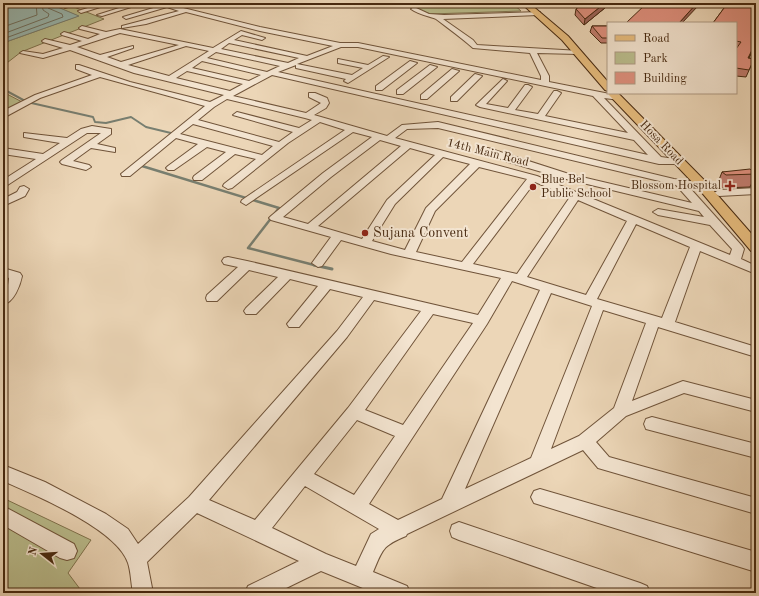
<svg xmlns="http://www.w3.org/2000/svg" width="759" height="596" viewBox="0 0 759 596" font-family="'Old Standard TT',serif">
  <rect width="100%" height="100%" fill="#ecd6b7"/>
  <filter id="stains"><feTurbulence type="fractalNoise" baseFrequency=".005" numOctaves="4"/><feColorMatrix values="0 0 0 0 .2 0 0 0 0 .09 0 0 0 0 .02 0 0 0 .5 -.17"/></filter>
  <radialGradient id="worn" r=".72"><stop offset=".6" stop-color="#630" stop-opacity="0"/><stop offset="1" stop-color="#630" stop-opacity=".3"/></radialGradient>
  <path fill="#babd8d" stroke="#80734e" d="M48 3H64L104 19 21 52 3 66V43L78 16Z
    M401 3H512L521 11 430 14Z
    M3 92 26 104 3 119Z
    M3 498 91 540 68 573 83 593H3Z"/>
  <path fill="#99b9b2" stroke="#787f71" d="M3 3H48L79 16 3 43Z"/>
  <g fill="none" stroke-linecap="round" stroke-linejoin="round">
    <path stroke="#707161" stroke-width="1" d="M3 27 37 15 36 3
      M3 34 48 17 49 14 43 10 42 3
      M3 39 63 17 62 14 48 8 47 3"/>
    <path stroke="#787f71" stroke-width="2" d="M3 89 27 102 93 117 95 122 106 123 131 117 146 127 175 134"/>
    <path stroke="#787f71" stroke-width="2.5" d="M142 163V166L279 208 248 248 318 266"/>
    <path stroke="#787f71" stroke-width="3" d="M314 265 332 269"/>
    <defs>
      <path id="minor" d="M69 3H79L65 8 62 6Z
        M104 3H113L81 13 78 11Z
        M135 3H144L102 16 97 15Z
        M153 3H163L260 27 340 43H358L541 80V76L530 53 473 48C462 38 449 29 436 19 433 17 419 15 411 9L414 7 429 14 444 15 540 12V14L538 15 443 19 473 40 477 45 580 51 581 52 578 54 537 53 549 76V82L620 96V100L604 98 661 157 682 160 684 162 682 164H659L272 75 233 96 306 113 321 103 309 97V93H315L327 98 329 103 326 108 314 115 387 136 402 125 438 122 674 179 706 183 707 185 706 187H689L742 246 744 249 741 259 756 266V274L700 251 675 322 756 347V357L658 327 632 401 683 381 756 400V412L684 393 626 416 596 442 609 457 756 498V514L598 468 583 450 407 534 406 536C382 546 383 549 373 572L407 586 410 593H375L321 571 276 593H245L248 586 299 561 197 513 147 562 153 593H133C131 583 131 572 128 563 117 529 35 495 3 481V465L45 482 106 514 128 529 138 544 189 497 337 331 363 297 330 289 299 327H289L287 324 318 286 290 279 256 314H246L244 311 246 308 278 277 249 270 217 301H207L206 298 207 295 238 267 224 264 222 261 224 258 228 257 247 261 478 315 501 278 391 254 341 240 322 266 318 267 312 263 331 237 271 220 269 218 271 216 323 173 372 137 353 132 246 205 241 202 242 200 345 130 320 122 288 143 232 188 228 189 223 186 224 184 256 159 235 154 202 180H194L193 178 194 176 226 152 207 147 174 170H168L166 168 168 166 198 144 176 138 130 176H122L121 174 205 106 100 77 40 98 3 118V111L35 95 92 75 76 69V65H79L130 82 210 102 224 95 134 73 70 50 43 58 20 53 23 51 43 54 63 48 43 42 42 41 45 39 70 45 82 41 62 35 61 34 64 32 88 39 100 34 80 29 79 28 82 26 106 32 120 29 213 48 241 31 265 38 262 40 242 35 234 40 307 56 333 46 260 31 186 12 146 24 122 28V26L179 11 167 7 126 19 123 17 160 6ZM120 33 179 45 121 62 107 57 133 48V46L100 55 77 47ZM229 43 299 58 288 63 221 49ZM186 46 209 51 169 76 128 65ZM341 47H358L593 96 628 133 545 116 561 93 557 91H554L538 114 515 110 532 87 528 85H525L508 108 486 104 507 81 503 79 476 105 480 107 634 140 648 155 278 72 296 65V68L346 79 344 81 348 83 389 57 383 56 368 65 338 59V63L363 68 352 75 297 64ZM216 52 280 66 267 72 207 58ZM202 61 261 75 249 81 192 68ZM187 71 243 84 230 91 176 78ZM227 99 305 118 312 120 299 128 237 112 233 115 293 132 279 142 198 120 214 107ZM193 124 273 146 262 155 180 134ZM438 128 676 185 692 203 569 174 488 148H482L480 150 508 162 562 178 699 211 704 217 658 209 653 212 658 215 710 225 732 249 730 255 537 176 395 138 407 129ZM380 140 401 146 308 224 283 217 331 177ZM410 148 435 155 387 200 362 239 318 226ZM443 157 470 164 426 208 405 250 372 241 395 204ZM479 167 527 179 462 262 416 252 435 211ZM535 182 570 197 517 274 473 264ZM578 200 627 221 586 295 527 277ZM636 224 690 247 662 318 597 299ZM512 281 540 290 442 499 398 520 369 504 487 324ZM551 293 592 306 531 458 465 489ZM374 300 421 311 348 408 255 520 209 500 347 337ZM603 310 646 323 614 408 579 436 551 449ZM433 314 473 323 403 425 365 410ZM357 420 395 436 354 495 314 474ZM305 486 379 529 371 534 356 566 326 554 272 528Z
        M410 61 417 63 382 90H376V86Z
        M430 65 437 67 403 94H397V90Z
        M452 69 459 71 427 99H421V95Z
        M475 74 482 76 457 101H451V97Z
        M92 126 111 129V134L97 144 115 148V152L91 148 73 161 89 165 91 167 86 170 62 164 60 162 62 160 101 133H87L3 188V180L36 159 3 154V148L43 154 60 143 24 137V133L67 138 81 129Z
        M24 186 29 189 25 196 3 206V199L17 192 20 187Z
        M756 188V194L719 196 714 193 719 190Z
        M3 268 20 273 22 276C20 286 14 302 3 305V292L8 285 9 278 3 276Z
        M652 417 756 444V458L646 429 644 424 646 419Z
        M540 489 756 552V572L534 503 531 497 534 491Z
        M3 506 74 544 77 551 74 558 67 560 60 558 3 525Z
        M459 522 640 583 647 586 650 593H611L459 540 452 537 450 531 452 525Z"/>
      <path id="major" d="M521 3H529L568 36 608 82V91L605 90 562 40Z
        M608 92 618 93 706 182 756 239V252L751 251 698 188 609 95Z"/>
    </defs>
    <use href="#minor" stroke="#70543a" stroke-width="2"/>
    <use href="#major" stroke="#472910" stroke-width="2"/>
    <use href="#minor" fill="#f3e4d0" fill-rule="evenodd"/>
    <use href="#major" fill="#e6bb7c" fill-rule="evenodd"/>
  </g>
  <path fill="#bf7b6c" stroke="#472910" d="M611 3 584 25 575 15 576 9Z
    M727 4 756 8V44L749 58 754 59 746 77 736 76V23H713Z
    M592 26H608V43H601L590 32Z
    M722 172 756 173V174L750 187 721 188 717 185Z"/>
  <path fill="#9b6458" stroke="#472910" d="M605 3H611L584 25 585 19Z
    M697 3H698V6L682 23H679Z
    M756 42V44L745 65 748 58Z"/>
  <path fill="#de8f7d" stroke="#472910" d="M584 3H605L585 19 576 9Z
    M647 3H697L679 23H626Z
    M727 4 756 8V42L748 58 754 59 749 70 736 68V49L741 42 736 41V23H713Z
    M592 26H608V38H602Z
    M750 169 756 174 726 175 722 172Z"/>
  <g fill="#8f2418" stroke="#f3e4d0" stroke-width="1.5">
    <path d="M728 180h4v4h4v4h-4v4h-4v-4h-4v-4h4z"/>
    <circle cx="533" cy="187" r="4"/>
    <circle cx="365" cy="233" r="4"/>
  </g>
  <g text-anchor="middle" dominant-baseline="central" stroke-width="4" stroke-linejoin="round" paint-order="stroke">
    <g font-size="12" fill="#472910" stroke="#f3e4d0">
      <text transform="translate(661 143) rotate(46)">Hosa Road</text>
      <text transform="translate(488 153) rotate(14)">14th Main Road</text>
    </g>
    <g font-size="12" fill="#472910" stroke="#f3e4d0" text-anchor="start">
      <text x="541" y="180">Blue Bel<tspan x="541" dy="14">Public School</tspan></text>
      <text x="721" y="186" text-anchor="end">Blossom Hospital</text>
    </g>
    <g font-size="14" fill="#472910" stroke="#f3e4d0" text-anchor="start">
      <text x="373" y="233">Sujana Convent</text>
    </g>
  </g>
  <rect width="759" height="596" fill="none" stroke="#ecd6b7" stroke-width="16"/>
  <rect x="4" y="4" width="751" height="588" fill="none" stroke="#472910" stroke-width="2"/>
  <rect x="8" y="8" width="743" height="580" fill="none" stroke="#472910"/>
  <rect x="607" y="22" width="130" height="72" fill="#f3e4d0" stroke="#ae9983"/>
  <rect x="615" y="35" width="20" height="6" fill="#e6bb7c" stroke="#ae9983"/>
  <text x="643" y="42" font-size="12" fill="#472910">Road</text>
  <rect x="615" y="52" width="20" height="12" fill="#babd8d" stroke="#ae9983"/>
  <text x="643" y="62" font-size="12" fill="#472910">Park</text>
  <rect x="615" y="72" width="20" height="12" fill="#de8f7d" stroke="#ae9983"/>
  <text x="643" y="82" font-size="12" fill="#472910">Building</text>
  <g transform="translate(42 554) rotate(287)" stroke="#f3e4d0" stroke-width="3" paint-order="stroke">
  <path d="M0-3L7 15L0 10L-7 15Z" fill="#472910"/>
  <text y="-6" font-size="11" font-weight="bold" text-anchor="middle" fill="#472910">N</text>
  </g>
  <rect width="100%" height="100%" filter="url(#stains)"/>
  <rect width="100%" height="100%" fill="url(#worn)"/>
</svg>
